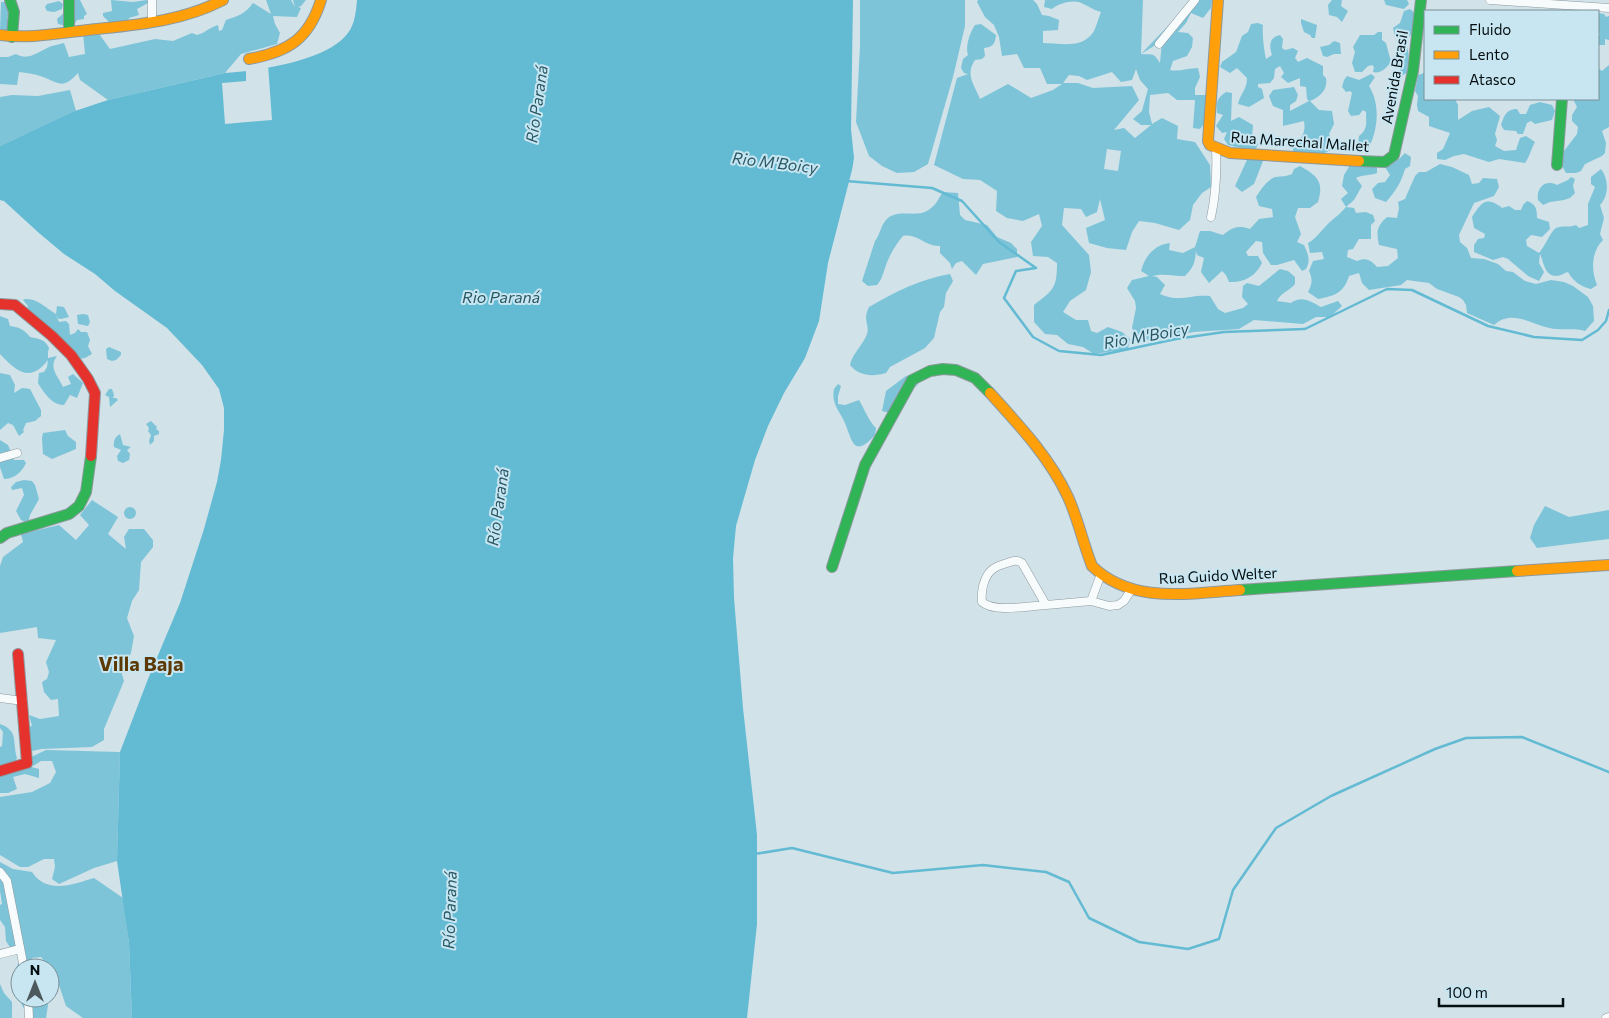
<svg xmlns="http://www.w3.org/2000/svg" width="1609" height="1018" viewBox="0 0 1609 1018" font-family="Commissioner,sans-serif">
  <rect width="100%" height="100%" fill="#d1e2e8"/>
  <path fill="#7dc4d9" fill-rule="evenodd" d="M68 0H80L87 14 84 16V19L77 20 74 25 66 26 58 24 57 19C66 11 66 13 68 0Z
    M111 0 133 2 147 0 148 3 137 9 139 15 129 18 128 22 118 23 109 22 103 16V13L112 11Z
    M266 0H291L295 7 293 0H306L301 6 298 7 301 8 297 17 273 16 275 24 280 33 277 44 241 54 225 73 108 100 80 80 78 73C63 89 61 84 43 77 35 74 27 73 19 72L17 85 0 84V57H8L16 54C29 62 40 50 52 46 56 45 60 44 64 43L69 57 85 54 83 33 97 31 110 49 155 39 173 41 192 33 197 35C205 33 210 27 218 25L219 31 222 30 226 20C238 16 245 14 253 3L271 14Z
    M860 0H965V26L953 77 928 164 914 172 897 173 882 166 869 156 856 122 860 46Z
    M978 0H1033L1037 4 1042 15 1049 16 1059 20 1058 30 1043 31V43C1059 43 1080 49 1092 34 1096 29 1098 19 1101 12 1093 10 1085 4 1079 2 1070 0 1058 4 1052 9L1044 7 1045 0H1143L1141 54 1193 0H1212L1211 8 1203 18 1191 13 1186 23 1178 32 1188 33 1193 38 1192 47 1187 56 1173 61 1170 70C1179 72 1188 68 1198 68L1200 77 1195 88V95H1207L1205 123 1200 129 1193 128 1195 100H1177L1168 93 1150 95 1149 112 1152 124 1162 118 1178 126 1177 139 1195 142 1210 165 1211 187 1202 193 1193 205 1190 220 1179 230 1155 223 1139 221 1132 232 1126 250 1107 248 1089 243 1086 228 1105 220 1100 199 1097 212 1086 217 1081 209 1064 208 1062 225 1089 255 1091 272 1086 290 1070 301 1063 312 1076 320H1088L1091 331 1097 333 1108 327 1122 332 1130 339 1128 349 1094 354 1083 347 1068 344 1057 335 1045 334 1034 322V305C1054 290 1057 287 1057 263L1048 257 1033 256 1031 242 1042 226 1039 214 1023 221 1007 218 996 211 997 191 980 180 963 179 934 165 957 78 968 74 964 73 961 68 963 59 968 55C965 47 970 32 975 25L981 24 996 35C995 44 993 47 984 48L985 56 982 59 975 60C965 75 974 84 980 99L1008 84 1031 98 1053 90 1062 84H1047L1040 68H1024L1017 54 1002 56 999 37 994 25 985 17 977 2ZM1162 41 1160 63C1153 52 1153 55 1141 54ZM1136 69 1140 80 1148 89 1142 111 1133 119 1141 125H1151L1135 138 1124 128 1114 130 1139 100 1132 86 1093 88 1078 83H1063L1069 75 1079 76 1087 80 1112 72 1121 82 1132 80ZM1107 149 1121 151 1118 171 1104 169Z
    M1332 0H1342L1341 6 1348 11 1342 22 1337 17 1329 15 1328 5Z
    M1384 0H1407L1409 4 1404 9 1386 5Z
    M59 1 63 4 62 9 54 12 47 11 45 7 47 4Z
    M1 2H7L10 15 7 17 12 25V33L0 31Z
    M1410 9C1421 17 1417 28 1409 37L1395 36 1393 28 1400 23 1404 11Z
    M1598 13 1604 14 1606 17 1609 16V40L1605 39V45H1598V36L1600 35 1598 31Z
    M1301 19 1317 25 1315 38H1312L1310 35 1304 32 1301 23Z
    M1258 23 1263 25C1262 34 1264 50 1266 59L1272 55C1269 46 1269 37 1280 35L1283 39 1282 48 1285 50 1293 48 1298 51 1295 58 1298 62 1307 58 1323 66V75L1326 78C1328 90 1320 97 1310 101L1319 110 1332 111 1334 124 1329 134 1331 139V150C1315 158 1310 156 1293 151V146C1302 139 1306 132 1304 121L1283 126V110L1273 106 1269 96 1273 90 1294 87 1298 95 1296 101 1290 105V111L1309 101 1307 99 1306 87 1300 86V78L1288 83 1281 77 1284 73 1280 66 1275 69 1274 78 1270 83 1258 84V87L1262 89 1264 98 1249 107 1238 104C1241 92 1247 90 1247 78L1237 68 1230 73 1220 67 1222 62 1236 52 1242 36 1248 32 1251 24Z
    M1378 32H1382V40L1386 43 1391 62C1386 68 1381 74 1373 72L1374 67 1372 65 1368 66 1362 72H1355L1352 63 1355 52 1353 47 1360 35H1374Z
    M1334 41 1340 43 1341 54H1334L1327 57 1323 56 1320 47 1329 45Z
    M1402 46H1406C1411 54 1407 64 1407 73L1401 76 1399 73 1403 62 1396 57 1401 50Z
    M1609 65V127L1602 131 1606 143 1605 153 1602 156 1585 164 1581 171 1576 173H1566L1561 164V155L1577 134 1578 127 1572 121V115L1577 107 1573 99H1598V68L1602 71Z
    M1424 73H1425V99H1455L1458 105V120L1472 111 1489 107 1500 116 1495 134 1497 140 1495 146 1504 151 1516 150 1520 138 1526 136 1535 142C1531 149 1530 156 1525 163L1499 159 1489 162 1464 154 1454 156 1445 160 1437 159V153L1443 149 1450 133 1429 126V117L1418 111 1417 105 1418 96 1415 91 1418 75Z
    M1371 74 1375 77 1369 86C1381 105 1378 132 1367 151L1361 150 1358 144 1359 136C1368 129 1366 123 1366 112L1363 110 1359 115 1351 116 1348 111 1352 93 1350 91 1346 92 1342 87 1344 80 1347 76 1359 80Z
    M70 90 76 111 0 146V97L12 95 38 96Z
    M1226 92 1232 93 1231 121 1239 117 1253 125 1252 139 1258 144 1255 151 1247 153 1241 148 1228 145 1224 139 1227 132 1222 133 1216 126 1223 115 1217 113C1216 102 1217 98 1226 92Z
    M1540 102 1552 105 1555 111 1552 120 1535 124 1531 121 1527 123 1523 134H1518L1516 131 1504 130 1501 125C1504 116 1506 109 1517 109L1520 114H1526L1530 105Z
    M1405 153 1411 157 1410 166 1405 169C1401 183 1395 192 1386 202L1375 198 1372 189 1378 183 1385 182 1390 175 1385 167 1394 160 1399 159Z
    M1251 156H1265L1254 184 1242 192 1235 186 1247 160Z
    M1371 163 1377 168V173C1369 176 1364 174 1356 178L1362 186 1354 200 1346 207 1354 208 1356 213 1366 212 1373 215 1375 221 1371 225V239H1359L1353 249 1348 250 1347 257 1357 261C1366 257 1371 260 1377 267L1388 266 1398 258 1397 249 1379 245C1376 231 1377 226 1387 217L1397 218 1399 208 1398 202 1405 199 1415 176 1419 172H1426L1440 164 1452 167 1469 175 1472 184 1479 183 1483 178 1497 179 1499 187 1494 196 1474 203 1459 235 1460 242 1467 248 1471 258 1484 259 1498 264 1506 271 1513 272 1525 281 1536 284 1551 280 1564 282 1573 286 1588 297 1593 306 1594 321 1585 331C1574 328 1568 330 1557 329 1535 328 1514 307 1494 325L1467 313 1466 305 1463 300 1459 297 1437 289 1429 283 1407 280 1401 285 1369 290 1362 283 1359 273 1349 276C1344 293 1334 296 1318 299L1308 292C1312 284 1313 280 1309 271L1313 261 1324 259 1322 252 1310 253 1308 243C1317 238 1323 228 1331 221 1337 216 1341 213 1346 207L1341 199 1348 193 1342 186 1344 175 1350 165Z
    M1300 166C1318 176 1324 182 1318 202L1310 208H1298L1295 217 1301 234 1297 242 1304 245C1308 254 1311 260 1306 269L1302 271 1294 260 1277 265H1271L1263 253 1262 242 1256 241 1246 252 1248 256H1258L1262 263C1256 276 1244 283 1229 282L1226 275 1222 271 1209 283 1201 272 1204 258 1197 255 1196 251C1195 262 1194 267 1185 276 1174 276 1163 273 1152 276L1157 277 1165 285 1160 294C1180 303 1190 294 1210 296L1218 309 1225 313 1243 308 1248 304 1242 297 1243 286 1247 283 1259 286 1280 269 1288 271 1295 277V284C1290 291 1281 292 1277 301L1291 303C1301 295 1311 301 1321 307L1338 301 1342 306 1330 317H1316L1303 324 1254 320 1239 329 1193 332 1165 339 1149 340 1138 337 1132 328 1136 308 1135 301 1127 288 1132 280 1149 276 1141 271C1145 256 1154 245 1170 243L1169 250 1183 253 1195 247 1200 231H1210L1223 235C1233 227 1238 225 1250 229L1259 219 1273 217 1272 209 1259 206 1256 197C1260 191 1268 178 1276 177 1282 176 1285 177 1292 174L1294 169Z
    M1601 169C1609 179 1609 196 1600 205L1604 218 1600 234 1603 240C1591 252 1591 270 1597 285L1591 289C1581 287 1573 281 1568 272 1564 273 1560 276 1557 276 1544 276 1544 262 1540 254L1539 263 1544 272 1539 281 1528 276 1508 259 1503 257 1493 260 1474 252V245L1478 239 1484 238 1485 234 1474 228 1472 217C1482 202 1486 196 1502 208L1509 206 1515 210H1521L1523 205 1527 201C1536 204 1537 209 1537 218L1549 222 1550 229 1542 237 1531 235 1526 240 1527 246 1539 253C1544 248 1551 231 1556 228 1562 225 1570 228 1576 225L1579 228 1588 225V204L1595 187 1591 184V177Z
    M1571 177 1575 179 1573 186 1575 193 1570 198 1564 200 1550 202 1543 205 1538 200C1536 188 1545 179 1557 185L1568 180Z
    M943 192 958 193 960 215 965 220 987 225 997 237 1011 243 1017 249V257L983 264 976 275 962 261 956 263 952 269 950 263 940 253V246C925 247 918 233 903 236 897 243 892 251 888 260 884 269 883 278 877 285L868 286 862 281 875 241C881 233 881 223 889 217 903 209 919 219 931 208 937 204 939 197 943 192Z
    M950 274 953 281 946 293 944 307 940 312 934 338 925 348 890 367 886 373C872 377 859 376 850 365 852 354 863 345 867 334 870 324 862 321 869 307 895 292 920 279 950 274Z
    M25 299C39 299 44 307 56 314L57 306 64 307 69 317 61 319 57 318 56 314 59 322 66 321 69 324 70 335 75 333 78 329 81 332H87L90 340 88 346 92 354 85 358 78 359 76 353 27 309 28 306 23 300Z
    M83 314 88 315 90 322 88 326 78 324 77 315Z
    M0 316 8 319 10 326C19 327 25 330 30 337 39 339 45 339 49 348L48 352V358L57 356C48 368 58 376 63 387L71 384 68 377 73 374 83 383 77 398 70 395 64 405C52 405 44 393 38 383L39 373 44 372 47 367 48 360C30 383 17 372 0 354Z
    M109 347 121 352V355L116 360 112 361 107 359 106 349Z
    M0 373 10 375 15 385 14 393 22 388 30 389 41 410V416L35 421 26 423 23 430 24 432 19 436 13 425 8 423 0 430Z
    M914 374 920 380C917 387 915 388 907 388L890 413 882 411 886 391 906 376Z
    M838 384 841 386 838 396V404L845 405 859 400C865 410 868 420 876 428L875 435C853 460 852 439 844 421 839 410 831 403 834 389Z
    M109 389H112L114 395 113 398H116L118 400 110 407 109 397 105 395Z
    M151 421 157 427 156 429 159 431V434L154 436V441L150 445 149 441 151 435 148 431 149 428 146 424Z
    M65 430 68 436 76 442V449L52 459 43 454 42 438 43 433Z
    M120 434 123 445 131 447 127 450 130 454 129 460 123 463 118 461 117 456 121 450 114 447C113 441 115 437 120 434Z
    M0 440 8 445 14 460H24L26 463C22 472 14 479 4 479L0 467Z
    M24 480 32 481 35 485 39 499 30 515 28 523 21 520 16 511 24 495 22 488 12 490 11 487 16 482Z
    M92 500 118 517 108 534 126 549 124 537 129 529H144L153 540V547L141 562 139 590 132 601 127 618 134 636 131 653 121 671 124 681 104 729V740L92 747 41 749 23 753 18 728 32 726 29 715 40 719 59 716 58 699 51 700 44 692 42 682 47 679 49 672 46 662 56 640 38 638 37 627 0 633V566L3 557 23 542 21 534 59 525 76 540 89 525 80 515Z
    M1545 506 1569 517 1609 510V539L1537 548 1530 538 1534 525Z
    M124 513a6 6 0 1 1 12 0a6 6 0 1 1-12 0Z
    M0 724C19 731 12 741 17 758L13 764 0 765V747L2 746 3 732 0 728Z
    M46 750 120 752 117 861 94 868 59 884 52 879 55 867 54 859H44L28 867H20L0 855V797L32 792 50 783 56 772 52 761H41L33 766 29 758Z
    M24 765 39 769V778L25 774 13 777 17 789 8 793H0V773Z
    M0 862 13 869 32 872C47 895 74 884 94 878L123 898 129 943 132 1018H83L66 1006 56 976 41 957 32 958 33 968H20V998H44L48 1005 46 1018H26C26 1012 24 1009 21 1003 9 984 10 977 21 959L13 952 6 941 5 927 0 920V905L2 904 0 891Z
    M0 984 4 993 12 1002V1018H0Z"/>
  <path fill="#63bad3" d="M357 0H853L851 129 854 158 852 170 828 263 819 321 805 358 784 393 768 426 755 460 736 526 733 558 734 598 743 708 757 835V924L747 1018H132L129 943 117 861 120 752 148 679 180 603 204 529 217 482 221 460 224 430V408L219 389 202 365 167 328 115 291 95 274 64 254 39 233 4 201 0 200V146L75 111 108 100 225 73C257 71 328 61 348 33 355 24 356 11 357 0Z"/>
  <path fill="#d1e2e8" d="M268 64 272 120 225 124 222 83 246 81V69Z"/>
  <g fill="none" stroke-linecap="round" stroke-linejoin="round">
    <path stroke="#63bad3" stroke-width="2.5" d="M846 181 932 188 962 201 999 242 1036 268 1016 271 1004 298 1033 337 1059 351 1101 355 1176 339 1224 332 1305 329 1387 289 1412 290 1488 326 1534 337 1582 340 1598 330 1606 321 1609 310
      M755 854 792 848 893 873 983 865 1046 872 1069 882 1089 918 1139 942 1188 949 1219 939 1233 890 1276 828 1331 796 1435 749 1466 738 1522 737 1609 772"/>
    <defs>
      <path id="street" d="M1490 0 1609 8
        M152 22V0
        M1159 44 1195 0
        M1211 217C1216 194 1217 172 1216 149
        M0 458 17 453
        M1091 601 1101 574
        M1046 605C1028 606 995 613 982 602 981 596 982 592 983 586 987 571 993 567 1007 563 1013 561 1016 559 1022 563L1046 605 1091 601 1109 606 1118 605 1124 601 1131 590
        M0 698 23 701
        M0 872 7 881 24 968
        M0 954 20 949
        M28 998 29 1018
        M1606 1018 1609 1017"/>
      <path id="fast" d="M10 0 14 12 12 37
        M69 0V32
        M1359 161 1385 162 1394 155 1413 71 1421 0
        M1557 165 1562 99
        M0 538 7 533 69 514 79 506 86 492 91 456
        M832 567 865 465 912 380 930 371 943 369 956 370 975 378 990 393
        M1240 590 1517 571"/>
      <path id="slow" d="M1218 0 1208 141 1210 145 1230 153 1359 161
        M0 35C30 39 59 33 88 30 134 25 181 22 223 0
        M249 59C288 52 309 39 321 0
        M990 393C1019 425 1050 458 1068 497 1078 519 1083 543 1092 566 1132 605 1190 593 1240 590
        M1517 571 1609 565"/>
      <path id="jam" d="M0 304 15 305 52 336 71 355 88 379 95 393 91 456
        M0 771 27 763 18 654"/>
    </defs>
    <use href="#street" stroke="#8d999e" stroke-width="9"/>
    <use href="#fast" stroke="#8d999e" stroke-width="12"/>
    <use href="#slow" stroke="#8d999e" stroke-width="12"/>
    <use href="#jam" stroke="#8d999e" stroke-width="12"/>
    <use href="#street" stroke="#f8fbfc" stroke-width="8"/>
    <use href="#fast" stroke="#30b455" stroke-width="10"/>
    <use href="#slow" stroke="#ff9f0a" stroke-width="10"/>
    <use href="#jam" stroke="#e5322d" stroke-width="10"/>
  </g>
  <g text-anchor="middle" dominant-baseline="central" stroke-width="4" stroke-linejoin="round" paint-order="stroke">
    <g font-size="15" fill="#050f12" stroke="#c8e6f1">
      <text transform="translate(1394 77) rotate(-80)">Avenida Brasil</text>
      <text transform="translate(1300 141) rotate(4)">Rua Marechal Mallet</text>
      <text transform="translate(1218 575) rotate(-3)">Rua Guido Welter</text>
    </g>
    <g font-size="16" font-style="italic" fill="#285765" stroke="#c8e6f1">
      <text transform="translate(536 104) rotate(-82)">Río Paraná</text>
      <text transform="translate(775 162) rotate(7)">Rio M'Boicy</text>
      <text x="501" y="296">Rio Paraná</text>
      <text transform="translate(1146 335) rotate(-10)">Rio M'Boicy</text>
      <text transform="translate(497 507) rotate(-82)">Río Paraná</text>
      <text transform="translate(449 910) rotate(-88)">Río Paraná</text>
    </g>
    <g font-size="20" font-weight="bold" fill="#5c3902" stroke="#c8e6f1">
      <text x="141" y="663">Villa Baja</text>
    </g>
  </g>
  <rect x="1424" y="10" width="175" height="90" fill="#c8e6f1" stroke="#7a9098"/>
  <rect x="1434" y="26" width="25" height="8" fill="#30b455" stroke="#7a9098"/>
  <text x="1469" y="35" font-size="15" fill="#050f12">Fluido</text>
  <rect x="1434" y="51" width="25" height="8" fill="#ff9f0a" stroke="#7a9098"/>
  <text x="1469" y="60" font-size="15" fill="#050f12">Lento</text>
  <rect x="1434" y="76" width="25" height="8" fill="#e5322d" stroke="#7a9098"/>
  <text x="1469" y="85" font-size="15" fill="#050f12">Atasco</text>
  <g transform="translate(35 983)"><circle r="24" fill="#c8e6f1" stroke="#7a9098"/>
  <path d="M0-4L9 19L0 12L-9 19Z" fill="#4c595d"/>
  <text y="-8" font-size="14" font-weight="bold" text-anchor="middle" fill="#050f12">N</text>
  </g>
  <path d="M1439 998v8h124v-8" fill="none" stroke="#050f12" stroke-width="2.5"/>
  <text x="1446" y="998" font-size="15" fill="#050f12" stroke="#c8e6f1" stroke-width="4" paint-order="stroke">100 m</text>
</svg>
